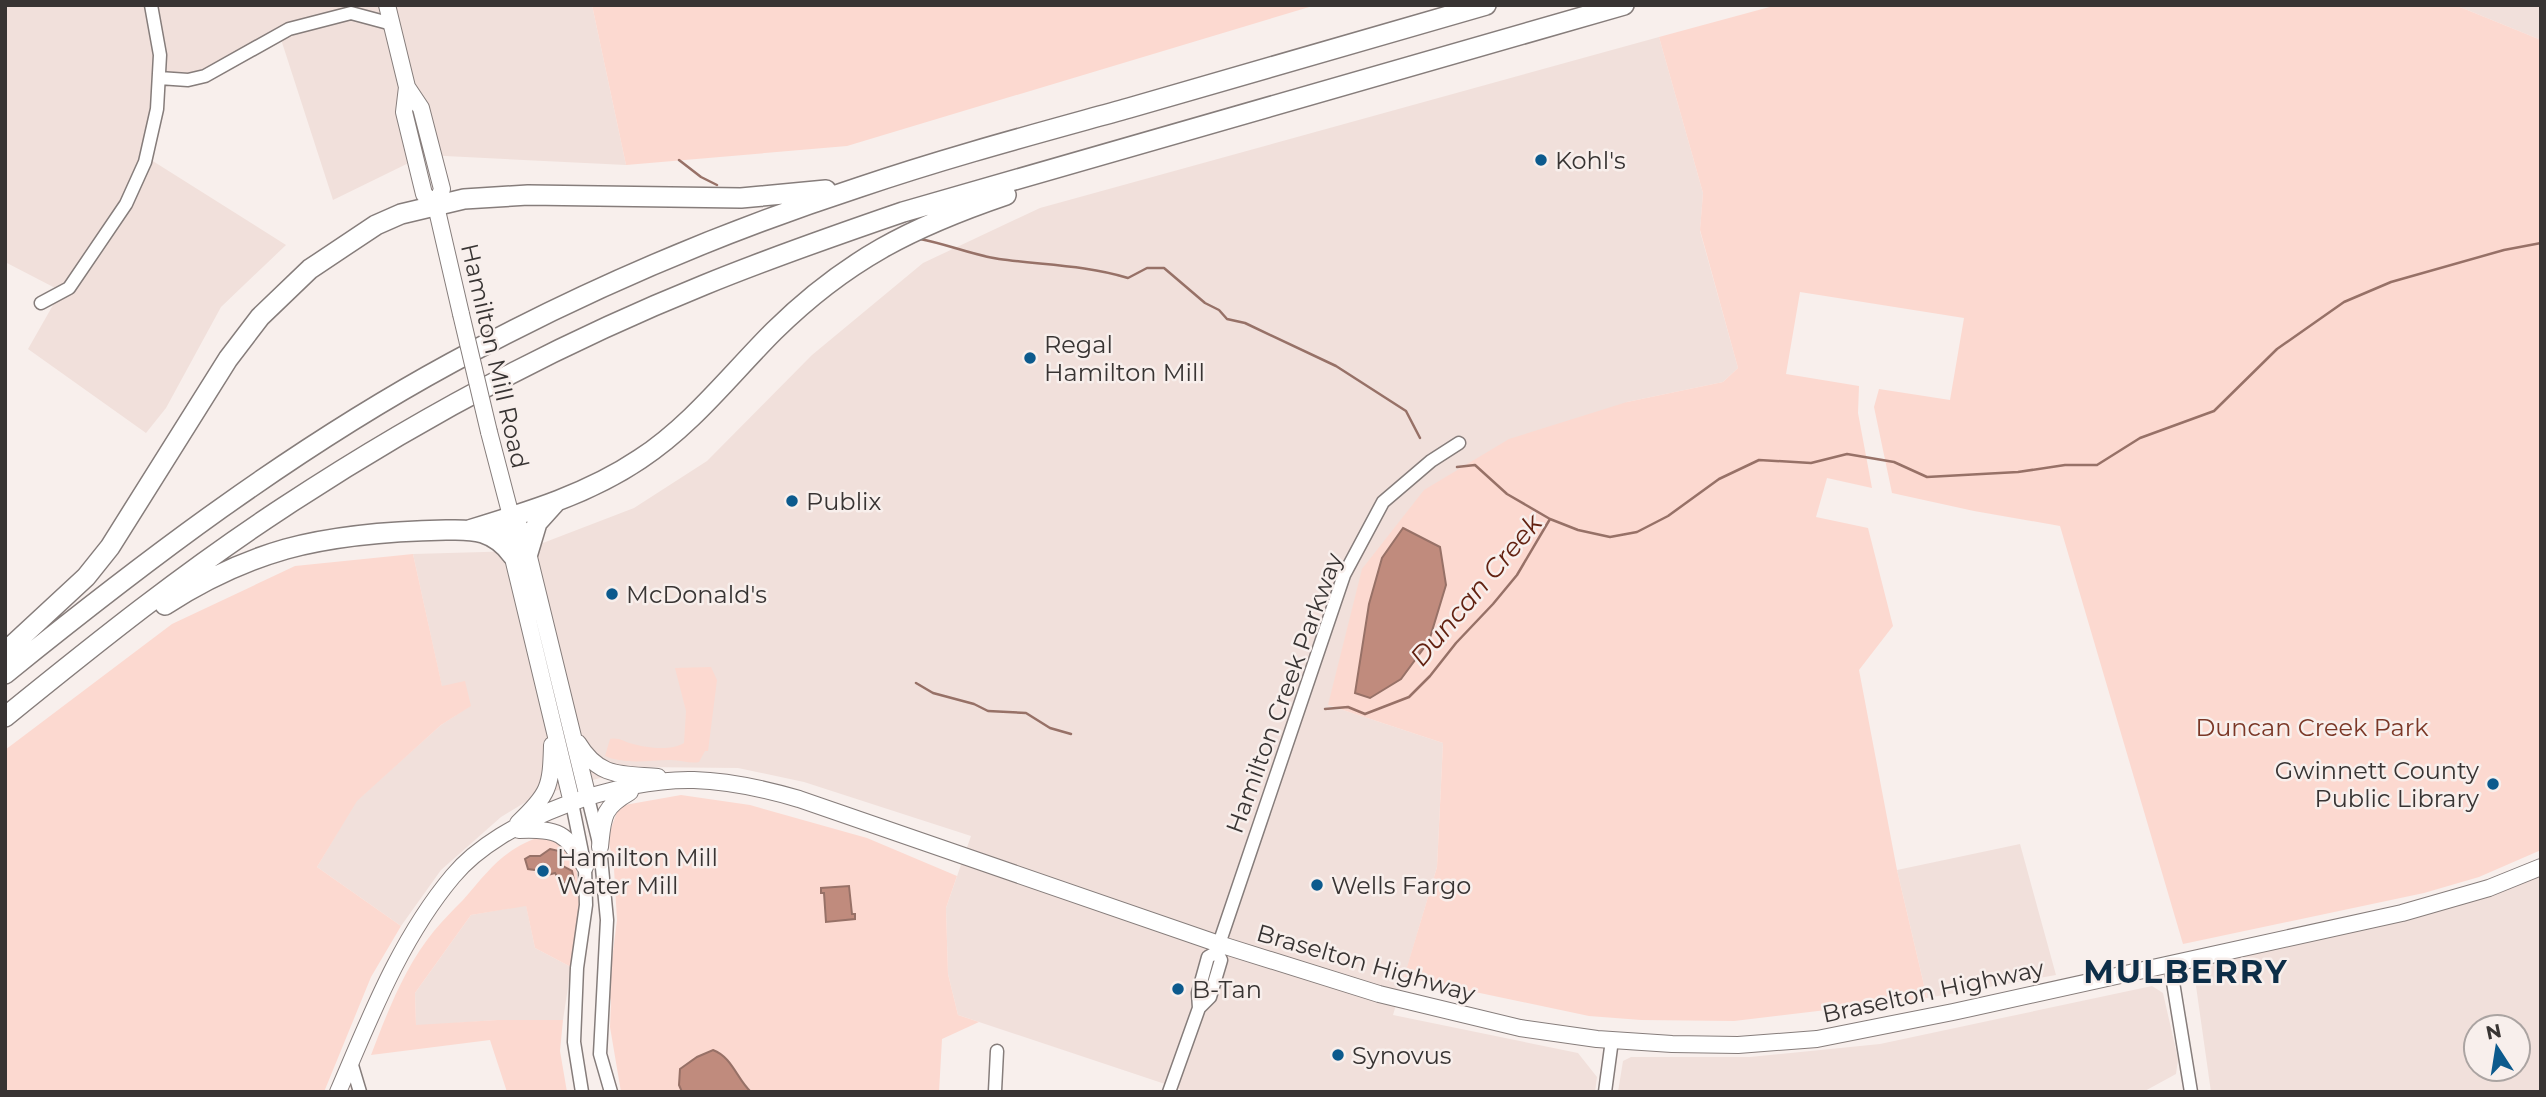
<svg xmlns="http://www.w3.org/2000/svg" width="2546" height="1097" viewBox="0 0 2546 1097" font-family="Montserrat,sans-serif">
  <rect width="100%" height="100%" fill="#f8efec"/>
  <path fill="#f1e0db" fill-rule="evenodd" d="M5 5H592L626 165 425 155 333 200 277 27 219 69 161 77 148 158 286 245 221 307 166 408 146 433 28 349 61 291 5 262Z
    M2455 5H2541V40Z
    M1659 37 1703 193 1700 231 1738 368 1723 382 1627 402 1328 705 1443 743 1437 867 1393 1015 1578 1053 1597 1077 1595 1092H1180V1089L958 1015 948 974 946 908 971 836 804 782 738 768 638 767 534 797 501 817 441 870 401 926 317 867 356 801 441 725 470 706 442 687 413 554 522 551 634 508 707 461 812 355 923 263 1040 208Z
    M2020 844 2056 975 1927 998 1897 870Z
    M2541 872V1092H2211L2195 979 2202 961ZM2476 1027H2518V1069H2476Z
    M526 905 535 948 571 967 563 1020H497L416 1026 415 993 471 915Z
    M2152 986 2163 993 2178 1059 2176 1074 2143 1092H1618L1623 1061 1631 1057H1750L1880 1044Z"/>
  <path fill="#fcd9d0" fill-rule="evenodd" d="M592 5H1316L847 146 626 165Z
    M1777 5H2455L2541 40V850L2479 877 2424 893 2183 944 2060 526 1974 511 1892 493 1874 407 1879 389 1950 400 1964 318 1800 292 1786 374 1859 386 1858 413 1872 488 1827 478 1816 517 1868 528 1893 626 1859 670 1897 870 1927 998 1734 1021 1641 1020 1589 1016 1404 977 1437 867 1443 743 1328 705 1362 569 1424 490 1509 439 1627 402 1723 382 1738 368 1700 230 1703 193 1659 37Z
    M413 554 442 686 465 681 471 706 441 725 357 801 317 867 401 926 371 977 324 1092H5V750L172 624 295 566Z
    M711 667 717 680 708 751H705L699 762C690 764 681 760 671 760 648 760 627 765 605 756L610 739C619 737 624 742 633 744 647 748 671 751 684 743L686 711 675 668Z
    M681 795 750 805 867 838 957 876 946 908 948 974 958 1015 979 1022 942 1039 939 1092H621L610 1027 611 1001 608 991 617 920 614 869 608 837 619 806Z
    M545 835 557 837 576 861 580 916 571 967 535 948 526 906 471 915 415 993 416 1025 497 1020H563L560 1051 567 1092H507L490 1040 371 1055C387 1013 405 966 434 931 443 920 453 910 463 900 490 869 504 848 545 835ZM555 850 561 854 563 866 569 869 558 875 555 873 532 871C536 857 540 852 555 850Z"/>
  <path fill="#c08b7d" stroke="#977167" stroke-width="2" d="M1403 528 1440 547 1446 585 1429 641 1401 679 1370 698 1355 693 1369 604 1382 558Z
    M550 849 559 851 563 866 572 871 574 880 570 883H561L555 873 548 875 542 871 528 869 525 859 530 856H540Z
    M849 886 852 914H855V919L826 922 824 893H821V888Z
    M713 1050C732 1057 737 1079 751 1092H682L679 1085 680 1069 697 1057Z"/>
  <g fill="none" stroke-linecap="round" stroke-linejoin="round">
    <path stroke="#977167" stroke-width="2.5" d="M679 160 701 177 717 185
      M920 239C947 244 972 255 999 259 1042 265 1086 265 1128 278L1147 268H1164L1205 303 1219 310 1227 319 1245 323 1336 366 1406 411 1420 438
      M1457 467 1475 465 1507 494 1550 519 1578 530 1610 537 1637 532 1668 516 1719 479 1759 460 1811 463 1847 454 1894 462 1927 477 2018 472 2065 465H2097L2140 438 2214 411 2277 349 2344 302 2391 282 2504 250 2541 243
      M916 683 933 693 974 704 988 711 1026 713 1050 728 1071 734
      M1325 709 1348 707 1365 714 1409 697 1430 676 1456 643 1493 604 1517 575 1550 519"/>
    <defs>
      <path id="minor" d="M159 78 188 80 205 76 289 29 351 13 392 24
        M41 303 69 288 126 204 145 162 157 109 160 55 151 5
        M588 798 600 847 607 920 600 1054 611 1092
        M572 803 585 867 586 905 577 968 574 1042 582 1092
        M2170 964 2191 1092
        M1199 1008 1210 997 1221 960 1217 952 1219 944 1344 575 1383 502 1431 461 1459 443
        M351 1062 360 1092
        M995 1091 997 1051
        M1169 1092 1199 1008 1198 993 1208 957 1217 952
        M1605 1092 1612 1040"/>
      <path id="major" d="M387 5 407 87 404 112 424 194 436 206
        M407 87 421 108 442 189 436 206 461 314
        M489 432 511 516 522 530 528 553 588 798
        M511 516 507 533 572 803
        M578 743C599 778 621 774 658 777
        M518 823C549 794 551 787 552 745
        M519 830C559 829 566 832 585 867
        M600 847C603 817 602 808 630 792
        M338 1092C370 1018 400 939 453 876 501 818 620 778 694 780 730 781 765 789 799 799L1219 944 1379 994 1520 1028 1597 1039 1672 1044 1738 1045 1817 1039 1953 1012 2402 913 2489 888 2541 867"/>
      <path id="highway" d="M469 530C528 512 588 494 640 459 692 425 731 374 774 331 846 260 912 227 1006 195
        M528 553 537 523 555 503
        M165 605C202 581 244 561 286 549 337 535 393 531 446 530 458 530 471 529 483 533 495 537 505 545 512 555
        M5 652 86 577 110 547 228 359 260 317 310 269 376 225 401 214 464 199 528 195 741 198 826 190
        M5 674C146 560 291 450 451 363 581 292 719 233 860 187 948 157 1039 133 1129 108 1248 73 1367 39 1486 5
        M5 717C95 644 186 571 284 507 416 420 558 344 704 285 770 258 836 235 903 212L1624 5"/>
    </defs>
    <use href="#minor" stroke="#867d7b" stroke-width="15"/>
    <use href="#major" stroke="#867d7b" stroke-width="18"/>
    <use href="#highway" stroke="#867d7b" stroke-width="22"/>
    <use href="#minor" stroke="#fff" stroke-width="12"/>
    <use href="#major" stroke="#fff" stroke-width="16"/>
    <use href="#highway" stroke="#fff" stroke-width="19"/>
    <defs>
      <path id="major-bridge" d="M461 314 489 432"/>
    </defs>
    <use href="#major-bridge" stroke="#867d7b" stroke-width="18" stroke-linecap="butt"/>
    <use href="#major-bridge" stroke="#fff" stroke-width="16"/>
  </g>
  <g fill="#0c5a8d" stroke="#f8efec" stroke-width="2.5">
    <circle cx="1541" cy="160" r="7"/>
    <circle cx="1030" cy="358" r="7"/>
    <circle cx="792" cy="501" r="7"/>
    <circle cx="612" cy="594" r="7"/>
    <circle cx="2493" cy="784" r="7"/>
    <circle cx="543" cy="871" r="7"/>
    <circle cx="1317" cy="885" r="7"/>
    <circle cx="1178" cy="989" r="7"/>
    <circle cx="1338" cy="1055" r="7"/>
  </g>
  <g text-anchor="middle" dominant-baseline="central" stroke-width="5" stroke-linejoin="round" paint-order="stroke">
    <g font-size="24" fill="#383433" stroke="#f8efec" text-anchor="start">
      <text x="1555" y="160">Kohl's</text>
      <text x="1044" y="344">Regal<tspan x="1044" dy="28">Hamilton Mill</tspan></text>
      <text x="806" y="501">Publix</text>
      <text x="626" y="594">McDonald's</text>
      <text x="2479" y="770" text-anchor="end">Gwinnett County<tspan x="2479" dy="28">Public Library</tspan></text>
      <text x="557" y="857">Hamilton Mill<tspan x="557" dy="28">Water Mill</tspan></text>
      <text x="1331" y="885">Wells Fargo</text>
      <text x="1192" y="989">B-Tan</text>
      <text x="1352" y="1055">Synovus</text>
    </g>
    <g font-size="24" fill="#383433" stroke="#f8efec">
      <text transform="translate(495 356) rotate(77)">Hamilton Mill Road</text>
      <text transform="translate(1284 693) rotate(-70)">Hamilton Creek Parkway</text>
      <text transform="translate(1366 963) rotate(16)">Braselton Highway</text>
      <text transform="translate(1933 991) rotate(-12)">Braselton Highway</text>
    </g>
    <g font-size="24" fill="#7b3726" stroke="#f8efec">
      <text x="2312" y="727">Duncan Creek Park</text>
    </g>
    <g font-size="26" font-style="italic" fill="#632211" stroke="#f8efec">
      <text transform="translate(1476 590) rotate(-50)">Duncan Creek</text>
    </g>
    <g font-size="32" font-weight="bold" letter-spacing="2" fill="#0d2e48" stroke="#f8efec">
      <text x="2186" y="971">MULBERRY</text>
    </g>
  </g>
  <rect width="2546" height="1097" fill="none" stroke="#383433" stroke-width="14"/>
  <g transform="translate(2497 1048) rotate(348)"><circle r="33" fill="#f8efec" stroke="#aba4a2" stroke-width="2"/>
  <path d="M0-5L12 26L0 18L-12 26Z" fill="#0c5a8d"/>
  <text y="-10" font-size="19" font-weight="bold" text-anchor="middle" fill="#383433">N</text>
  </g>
</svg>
